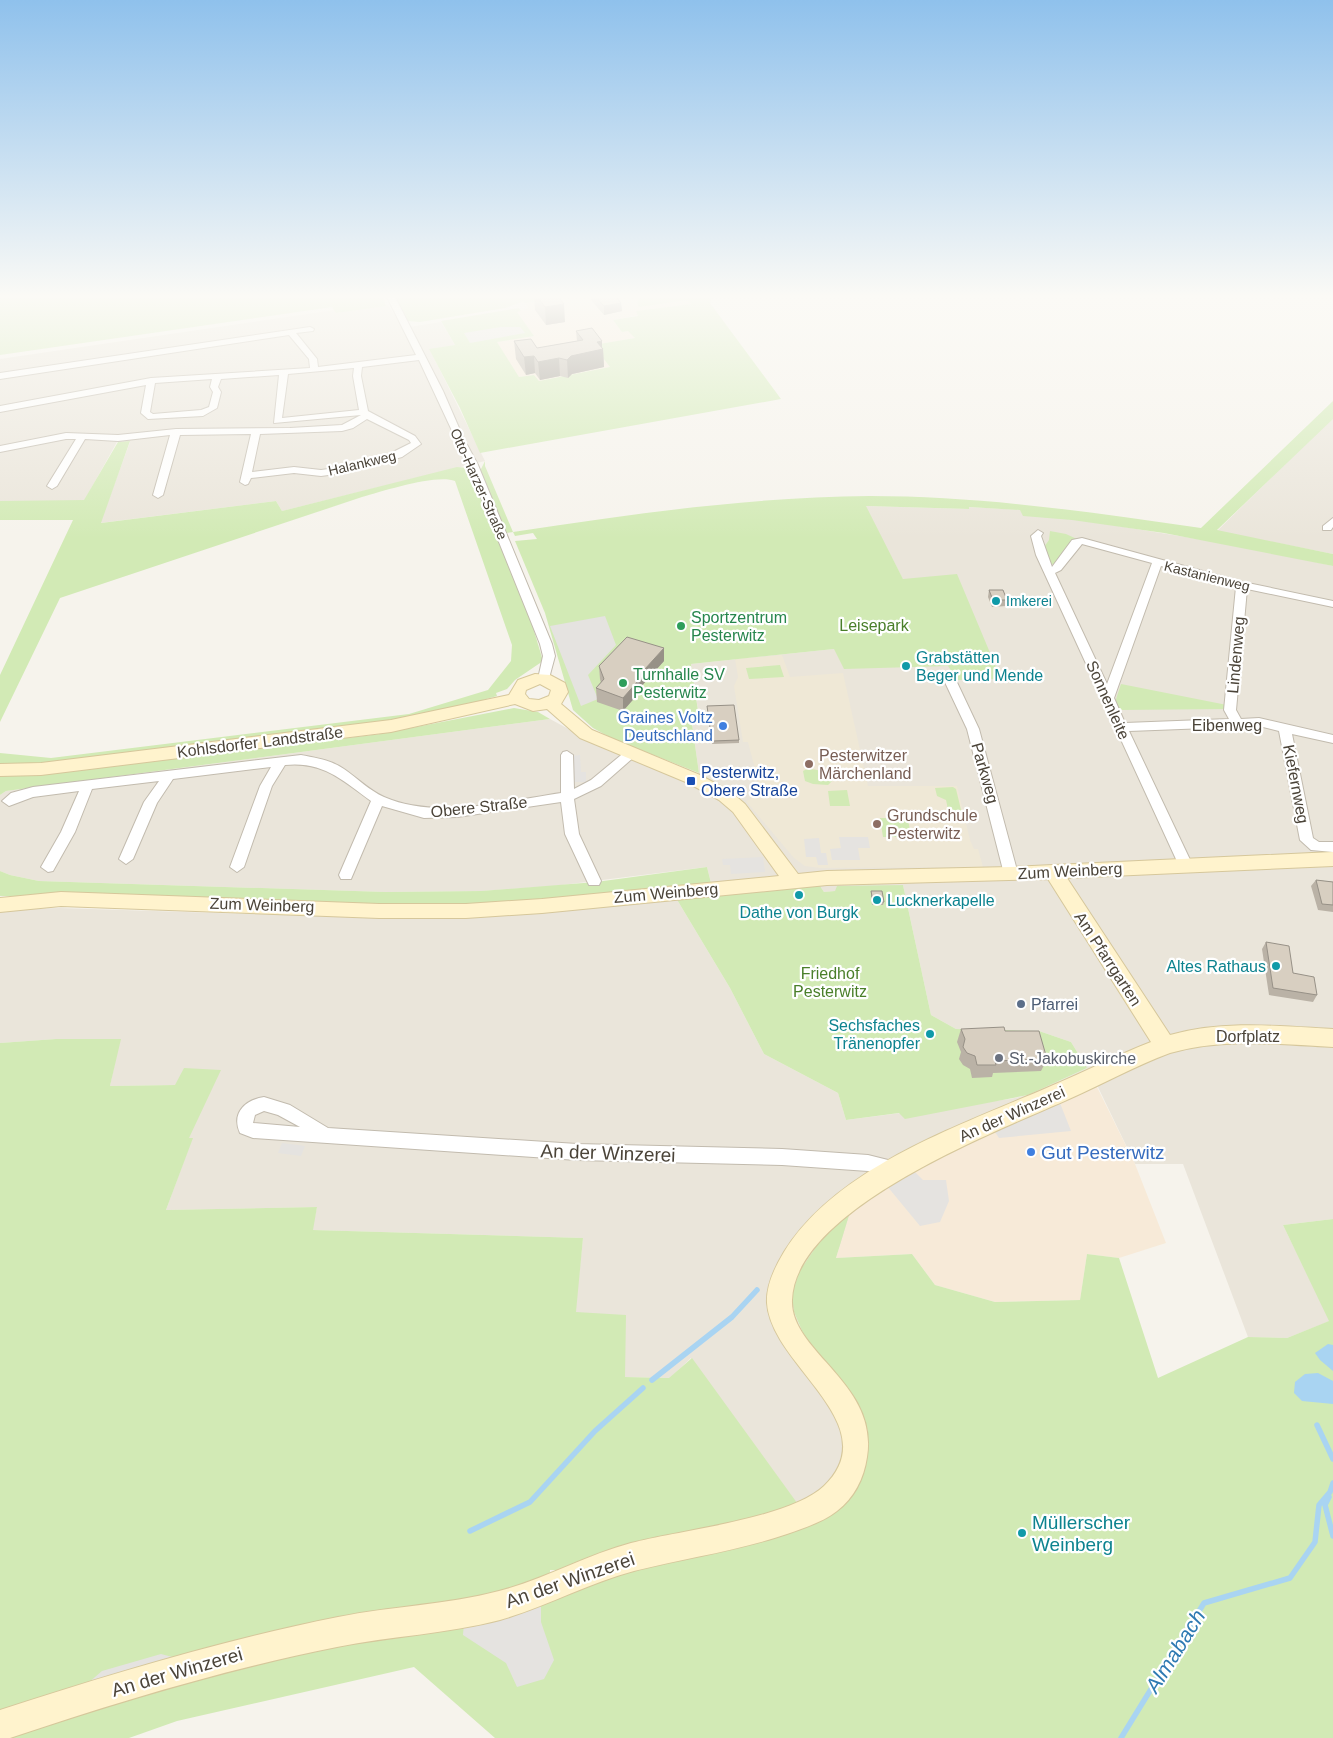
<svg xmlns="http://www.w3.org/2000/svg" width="1333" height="1738" viewBox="0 0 1333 1738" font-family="Arial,sans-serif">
  <rect width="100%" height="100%" fill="#f6f3ec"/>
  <path fill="#eae5da" d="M388 305 403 328 441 322 455 345 430 350 485 461 282 511 276 501 100 523 130 442H117L84 501H0V359L335 310 337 313Z
    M1333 418V554L1217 531 1315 435Z
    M865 506 968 509V507L1021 510 1252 548 1333 566V1219L1283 1225 1330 1321 1287 1338 1248 1337 1183 1164H1135L1097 1085 879 1191 794 1312 803 1333 860 1413 868 1431V1454L863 1470 809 1520 691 1358 670 1378 625 1377 575 1312 583 1238 312 1230 317 1207 166 1210 192 1139 189 1138 175 1085 110 1086 120 1039H56L0 1043V912L24 909 60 908 377 918 676 898 730 988 764 1054 838 1093 846 1120 1010 1099 1028 1095 1087 1068 1071 1042 1039 1031 956 1029 931 1015 903 885 824 892 820 886 714 895 707 867 554 886 481 891 386 892 39 881 10 875 0 871V795L6 791 550 719 600 746 691 781 699 773 692 724 700 723 691 664 834 649 948 666Z"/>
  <path fill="#f7ead8" d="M573 295H634L639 301 640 307 688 300 692 304 642 310 636 311 638 315 613 320 622 332 628 331 635 338 594 345 610 367 539 381 534 375 519 377 496 342 534 336 516 312 528 308 527 303Z
    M1096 1085 1135 1164 1166 1243 1119 1258 1087 1254 1080 1300 995 1302 935 1285 912 1254 836 1258 850 1212 940 1154Z"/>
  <path fill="#efe8d6" d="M782 655 790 677 843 673 868 786H957L970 840 974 849H978L983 867 820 868 805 866 794 858 746 801 757 796 760 788 748 742H743L734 686 738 677 735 659Z"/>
  <path fill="#d2eab5" d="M27 295H382L386 306 336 313 332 307 0 355V297Z
    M394 295H573L525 303 524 301 505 308 420 322 408 321Z
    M634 295H712L710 303 781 399 480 453 460 408 429 349 455 345 441 321 519 308 521 311 517 312 534 336 497 342 519 377 534 375 539 381 610 367 593 345 635 338 628 331 622 332 613 320 638 316 636 311 691 304 688 300 639 307 637 301 639 300Z
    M1333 401V419L1217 530 1333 554V566L1164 533 1072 520 1023 516 1020 510 969 507V509L866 506 903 579 957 574 1001 679 958 680 948 666 844 669 834 649 691 664 700 724H692L699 773 613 739 593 728 573 710 545 613 515 541 537 539 533 533 515 536 513 532 506 533 480 471 485 461V466L513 532C632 514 750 497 870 496 981 496 1091 512 1201 528Z
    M130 441 101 523 276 501 282 511 457 467 470 468 529 614 543 661 515 680 507 689 496 693 497 696 434 714 388 722 41 764 0 765V753L51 758 409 714 488 690 511 661 512 645 455 481C436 474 384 491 362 497L60 598 0 722V675L73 520H0V501L84 500 118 442Z
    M1050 531 1066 534 1079 540 1054 565 1050 563 1044 547 1049 540Z
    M780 665 784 677 749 679 746 668Z
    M1121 684 1227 705V709L1119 710 1115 702Z
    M514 708 538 712 550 719 6 791 0 795V776L66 772 380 734Z
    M807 769C816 769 829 772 833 780L828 785 813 784 805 781 803 771Z
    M953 787 956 789 962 814H949L946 800 937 796 935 788Z
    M847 790 850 806H830L828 791Z
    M880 818H908L911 837H883Z
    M707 867 711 883 502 903 373 905 0 896V871L10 875 39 881 386 892 481 891 596 882Z
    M903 885 931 1015 956 1029 1039 1031 1071 1042 1087 1068 1028 1095 905 1119 899 1113 846 1120 838 1093 764 1054 730 988 676 898 820 886 824 892 835 891 837 886Z
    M56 1039H121L110 1086 175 1085 184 1068 221 1070 189 1138H193L166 1210 317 1207 313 1230 583 1238 576 1312 626 1315 625 1377 669 1378 692 1358 800 1507 566 1570H550L549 1597 591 1581 761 1537 863 1470 868 1454V1431L860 1413 803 1333 794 1312 792 1295 799 1272 818 1244 850 1212 836 1258 912 1254 935 1285 995 1302 1080 1300 1087 1254 1119 1258 1158 1378 1248 1337 1287 1338 1329 1321 1283 1225 1333 1219V1738H495L414 1667 177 1721 129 1738H0V1043Z"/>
  <path fill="#e5e3e0" d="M501 327H520L525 333 470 343 464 333Z
    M605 616 616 645 588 675 598 699 581 706 550 626Z
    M580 755 581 772H586V782H573L572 756Z
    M839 837H868L870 848H858L860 860H832L830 849 841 848Z
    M819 838 821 853H826L828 865H818L816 857H806L804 839Z
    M763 857 765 872 731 874 730 865H723L722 859Z
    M1060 1103 1071 1131 999 1138 995 1132Z
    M282 1143 305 1146 301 1156 278 1153Z
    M913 1170 923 1180H946L949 1201 940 1222 920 1226 887 1186Z
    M541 1604V1622L554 1660 544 1679 517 1687 506 1663 463 1635 464 1623Z
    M161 1654 199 1664 65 1703 102 1671Z"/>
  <path fill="#a9d4f2" d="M1328 1344 1333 1345V1371L1320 1360 1315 1353Z
    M1318 1373 1333 1381V1404L1302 1401 1294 1393 1295 1382 1305 1374Z"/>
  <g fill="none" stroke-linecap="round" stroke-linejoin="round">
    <path stroke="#a9d4f2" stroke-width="5.5" d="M652 1380 732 1317 757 1290
      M1317 1425 1333 1459
      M1329 1497 1325 1505 1333 1536
      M470 1531 530 1502 595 1431 643 1388
      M1121 1738 1204 1603 1290 1578 1315 1542 1319 1505 1330 1492 1333 1483"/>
    <defs>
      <path id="street" d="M386 295H394L443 391 463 437 478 465 552 644 555 656 548 682 544 683 538 679 543 656 540 644 468 465 419 360 362 367 361 376 368 411 415 436 421 444 402 457 343 473 321 476 294 473 251 478 248 484 245 485 240 482 251 434 180 435 163 495 158 498 153 495 170 435 118 441 85 439 57 486 52 489 47 486 76 439H66L0 452V446L66 433 118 435 176 429 290 428 342 425 361 415 274 423 279 375 221 379 218 387 221 392 217 408 203 416 148 419 141 413 146 385 0 412V406L151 378 310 368 309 359 289 335 0 379V373L310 327 314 329 313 331 296 333 317 359 318 367 416 355ZM354 368 353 376 359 410 282 418 288 374ZM212 379 210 387 213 392 209 407 201 410 153 414 150 412 155 383ZM367 419 409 440 411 443 383 457 343 467 321 470 294 467 252 472 260 434 342 431 353 428Z
        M1333 518V527L1331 530H1323V526Z
        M1038 530 1043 533 1041 536 1052 567 1072 540 1082 538 1243 582 1333 601V607L1247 589 1236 710 1241 719 1259 718 1333 735V743L1292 734 1313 838 1319 842H1333V852L1311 850 1300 840 1279 731 1259 726 1129 731 1193 866 1191 870H1181L1036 555 1031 536ZM1082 544 1152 563 1107 684 1055 573 1061 570ZM1161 566 1236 587 1224 710 1229 719 1125 723 1114 698Z
        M948 672 954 676 979 729 1018 874 1016 878H1006L1004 874 967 729 942 676Z
        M630 750 636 754 634 757 601 786 574 799 579 834 601 881 599 885H589L587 881 565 834 561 802 457 817 424 818 382 806 351 879H341L339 875 371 801C342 780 323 761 285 765L272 786 244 867 237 872 230 867 260 786 271 767 173 779 157 803 133 859 126 864 119 859 144 802 159 781 92 789 75 832 53 871 48 872 41 867 61 832 79 791 33 797 9 806 2 801 11 793 33 787 301 755C316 758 331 760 344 769 357 778 370 791 384 797 437 820 506 801 561 793V755L563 752 567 751 573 755 574 789 591 780 626 751Z
        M264 1097 290 1105 328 1128 577 1144 782 1149 868 1155 888 1160 898 1173 896 1178 890 1181 878 1172 868 1171 782 1165 577 1160 253 1138 240 1133C231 1113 245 1100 264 1097ZM264 1111 278 1115 300 1127 253 1123 255 1115Z"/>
      <path id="secondary" d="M535 674 550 675 565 683 568 692 561 704 592 730 700 775 731 792 745 804 798 874 827 871 1011 867 1333 852V866L1067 878 1170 1035C1224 1020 1278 1026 1333 1029V1047C1278 1044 1224 1038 1170 1053 1135 1066 1103 1084 1069 1099 998 1131 795 1208 792 1300 790 1352 879 1383 867 1457 864 1478 854 1498 837 1511 823 1522 804 1528 787 1534 737 1551 685 1558 634 1571 588 1583 546 1607 500 1620 447 1634 391 1636 337 1647 226 1669 117 1702 10 1738H0V1710C111 1674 223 1640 338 1617 391 1606 446 1605 499 1591 545 1579 586 1555 631 1543 680 1530 789 1519 824 1486 888 1424 771 1366 767 1303 766 1285 775 1267 784 1252 837 1166 962 1125 1051 1086 1085 1072 1117 1055 1151 1042L1048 879 827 885 542 913 466 918H379L61 906 0 912V898L61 892 379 904H466L542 899 779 876 733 812 719 800 688 783 580 738 547 709 533 711 515 704 391 732 41 775 0 776V764L41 763 391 720 509 695 518 680ZM540 684 551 690 549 696 539 700 529 699 525 694 526 690Z"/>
    </defs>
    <use href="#street" stroke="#c2bbae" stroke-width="2"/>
    <use href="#secondary" stroke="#d6c79b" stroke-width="2"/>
    <use href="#street" fill="#fff" fill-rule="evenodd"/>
    <use href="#secondary" fill="#fff3cd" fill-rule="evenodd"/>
  </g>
  <path fill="#bab2a6" d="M534 295H557L565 322 546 325 535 310Z
    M591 295H615L621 303 622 311 604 315 591 300Z
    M576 331 603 349 604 367 572 374 568 378 560 376 540 380 535 373 526 375 516 359 514 341 537 348 577 341Z
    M989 590 1007 600 1006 606 992 607 988 597Z
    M664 648V661L638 690V694L623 711 597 702 596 688 601 683 600 679 599 666Z
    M707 706 739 740V743L712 744Z
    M1316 880 1333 882V912L1318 910 1311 886Z
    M871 891 884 902 883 905H872L871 895Z
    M1266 942 1293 973 1317 995 1313 1002 1269 995 1262 949Z
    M961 1029 1005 1031 1047 1059 1041 1071 993 1073 992 1077 972 1078 970 1069 963 1065 959 1059 961 1052 957 1042Z"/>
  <path fill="#979187" d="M621 303 622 311 604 315V306Z
    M564 304 565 322 546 325 545 307Z
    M602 341V349H603L604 367 572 374 568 378 567 360 571 356 597 342Z
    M534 356 535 373 526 375 524 357Z
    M559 358 560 376 540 380 538 362Z
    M664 648V661L638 690V694L623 711V698L635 680Z"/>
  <path fill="#d8cfc1" stroke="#979187" d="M536 295H557L564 304 545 307Z
    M594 295H615L621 303 604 306Z
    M592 328 602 341 597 342 603 349 571 356 567 360 559 358 538 362 534 356 524 357 514 341 531 339 537 348 583 340 576 331Z
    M989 590H1003L1007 600H993Z
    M627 637 664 648 635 680 638 681 623 698 596 688 604 679 599 666Z
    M734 705 739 740 712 741 707 706Z
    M1316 880 1333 882V905L1322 904Z
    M871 891H882L884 902H873Z
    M1266 942 1289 946 1293 973 1314 977 1317 995 1273 988Z
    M1004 1027 1005 1031H1039L1047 1059 995 1061 996 1065H977L975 1056 967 1053 963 1047 965 1039 961 1029Z"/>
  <linearGradient id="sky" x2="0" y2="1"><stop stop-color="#8fc1ec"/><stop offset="0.55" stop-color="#fbfaf6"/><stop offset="1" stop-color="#fbfaf6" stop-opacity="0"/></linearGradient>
  <rect width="1333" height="539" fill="url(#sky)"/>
  <g fill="#0f9aa8" stroke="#fff" stroke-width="2">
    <circle cx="996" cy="601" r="5"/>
    <circle cx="906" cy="666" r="5"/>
    <circle cx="799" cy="895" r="5"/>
    <circle cx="877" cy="900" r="5"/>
    <circle cx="1276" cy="966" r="5"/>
    <circle cx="930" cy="1034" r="5"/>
    <circle cx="1022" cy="1533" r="5"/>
  </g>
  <g fill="#2e9e5b" stroke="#fff" stroke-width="2">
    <circle cx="681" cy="626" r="5"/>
    <circle cx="623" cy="683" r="5"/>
  </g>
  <g fill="#3f7fe0" stroke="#fff" stroke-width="2">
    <circle cx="723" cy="726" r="5"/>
    <circle cx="1031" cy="1152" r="5"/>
  </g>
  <g fill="#8d6e63" stroke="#fff" stroke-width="2">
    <circle cx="809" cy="764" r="5"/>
    <circle cx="877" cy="824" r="5"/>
  </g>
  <rect fill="#1a4fb4" stroke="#fff" stroke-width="2" x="686" y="776" width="10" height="10" rx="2.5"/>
  <circle fill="#5c6f8a" stroke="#fff" stroke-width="2" cx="1021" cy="1004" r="5"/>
  <circle fill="#6b7280" stroke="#fff" stroke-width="2" cx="999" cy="1058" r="5"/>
  <g text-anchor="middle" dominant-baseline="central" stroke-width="4.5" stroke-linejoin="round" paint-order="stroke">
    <g font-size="14" fill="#4b4439" stroke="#fff">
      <text transform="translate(362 463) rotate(-13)">Halankweg</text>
      <text transform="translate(479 484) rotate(66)">Otto-Harzer-Straße</text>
      <text transform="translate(1207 576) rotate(14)">Kastanienweg</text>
    </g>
    <g font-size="14" fill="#0d838f" stroke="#fff" text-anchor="start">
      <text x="1006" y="601">Imkerei</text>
    </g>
    <g font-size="16" fill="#27864d" stroke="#fff" text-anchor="start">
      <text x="691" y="617">Sportzentrum<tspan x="691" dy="18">Pesterwitz</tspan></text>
      <text x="633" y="674">Turnhalle SV<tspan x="633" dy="18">Pesterwitz</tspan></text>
    </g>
    <g font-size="16" fill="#4a7f2a" stroke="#fff">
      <text x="874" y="625">Leisepark</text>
      <text x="830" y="973">Friedhof<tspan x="830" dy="18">Pesterwitz</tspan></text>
    </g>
    <g font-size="16" fill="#4b4439" stroke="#fff">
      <text transform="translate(1236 655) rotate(-85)">Lindenweg</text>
      <text transform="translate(1108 700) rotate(66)">Sonnenleite</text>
      <text x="1227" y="725">Eibenweg</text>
      <text transform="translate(260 742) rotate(-7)">Kohlsdorfer Landstraße</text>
      <text transform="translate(985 773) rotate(74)">Parkweg</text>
      <text transform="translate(1296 784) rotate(79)">Kiefernweg</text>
      <text transform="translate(479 807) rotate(-6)">Obere Straße</text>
      <text transform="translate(1070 871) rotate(-3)">Zum Weinberg</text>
      <text transform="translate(666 893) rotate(-5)">Zum Weinberg</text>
      <text transform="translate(262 905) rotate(2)">Zum Weinberg</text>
      <text transform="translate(1108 959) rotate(57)">Am Pfarrgarten</text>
      <text x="1248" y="1036">Dorfplatz</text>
      <text transform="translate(1012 1114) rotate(-24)">An der Winzerei</text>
    </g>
    <g font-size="16" fill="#0d838f" stroke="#fff" text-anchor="start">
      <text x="916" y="657">Grabstätten<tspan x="916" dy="18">Beger und Mende</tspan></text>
      <text x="887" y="900">Lucknerkapelle</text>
      <text x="799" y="912" text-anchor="middle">Dathe von Burgk</text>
      <text x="1266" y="966" text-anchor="end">Altes Rathaus</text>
      <text x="920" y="1025" text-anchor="end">Sechsfaches<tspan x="920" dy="18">Tränenopfer</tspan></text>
    </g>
    <g font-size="16" fill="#366cbe" stroke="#fff" text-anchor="end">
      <text x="713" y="717">Graines Voltz<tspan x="713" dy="18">Deutschland</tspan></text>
    </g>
    <g font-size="16" fill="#785e54" stroke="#fff" text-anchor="start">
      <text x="819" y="755">Pesterwitzer<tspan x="819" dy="18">Märchenland</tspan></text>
      <text x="887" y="815">Grundschule<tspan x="887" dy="18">Pesterwitz</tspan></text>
    </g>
    <g font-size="16" fill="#164399" stroke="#fff" text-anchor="start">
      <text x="701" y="772">Pesterwitz,<tspan x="701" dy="18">Obere Straße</tspan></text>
    </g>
    <g font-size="16" fill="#4e5e75" stroke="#fff" text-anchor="start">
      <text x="1031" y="1004">Pfarrei</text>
    </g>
    <g font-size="16" fill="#5b616d" stroke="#fff" text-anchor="start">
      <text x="1009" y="1058">St.-Jakobuskirche</text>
    </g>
    <g font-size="19" fill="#366cbe" stroke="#fff" text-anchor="start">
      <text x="1041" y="1152">Gut Pesterwitz</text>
    </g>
    <g font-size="19" fill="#4b4439" stroke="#fff">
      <text transform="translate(608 1153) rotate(2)">An der Winzerei</text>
      <text transform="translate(570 1580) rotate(-19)">An der Winzerei</text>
      <text transform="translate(177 1672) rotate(-16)">An der Winzerei</text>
    </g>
    <g font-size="19" fill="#0d838f" stroke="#fff" text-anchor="start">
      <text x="1032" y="1522">Müllerscher<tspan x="1032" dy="22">Weinberg</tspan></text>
    </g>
    <g font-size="21" font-style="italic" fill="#2e7ab2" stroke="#fff">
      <text transform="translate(1175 1651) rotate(-58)">Almabach</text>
    </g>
  </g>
</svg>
